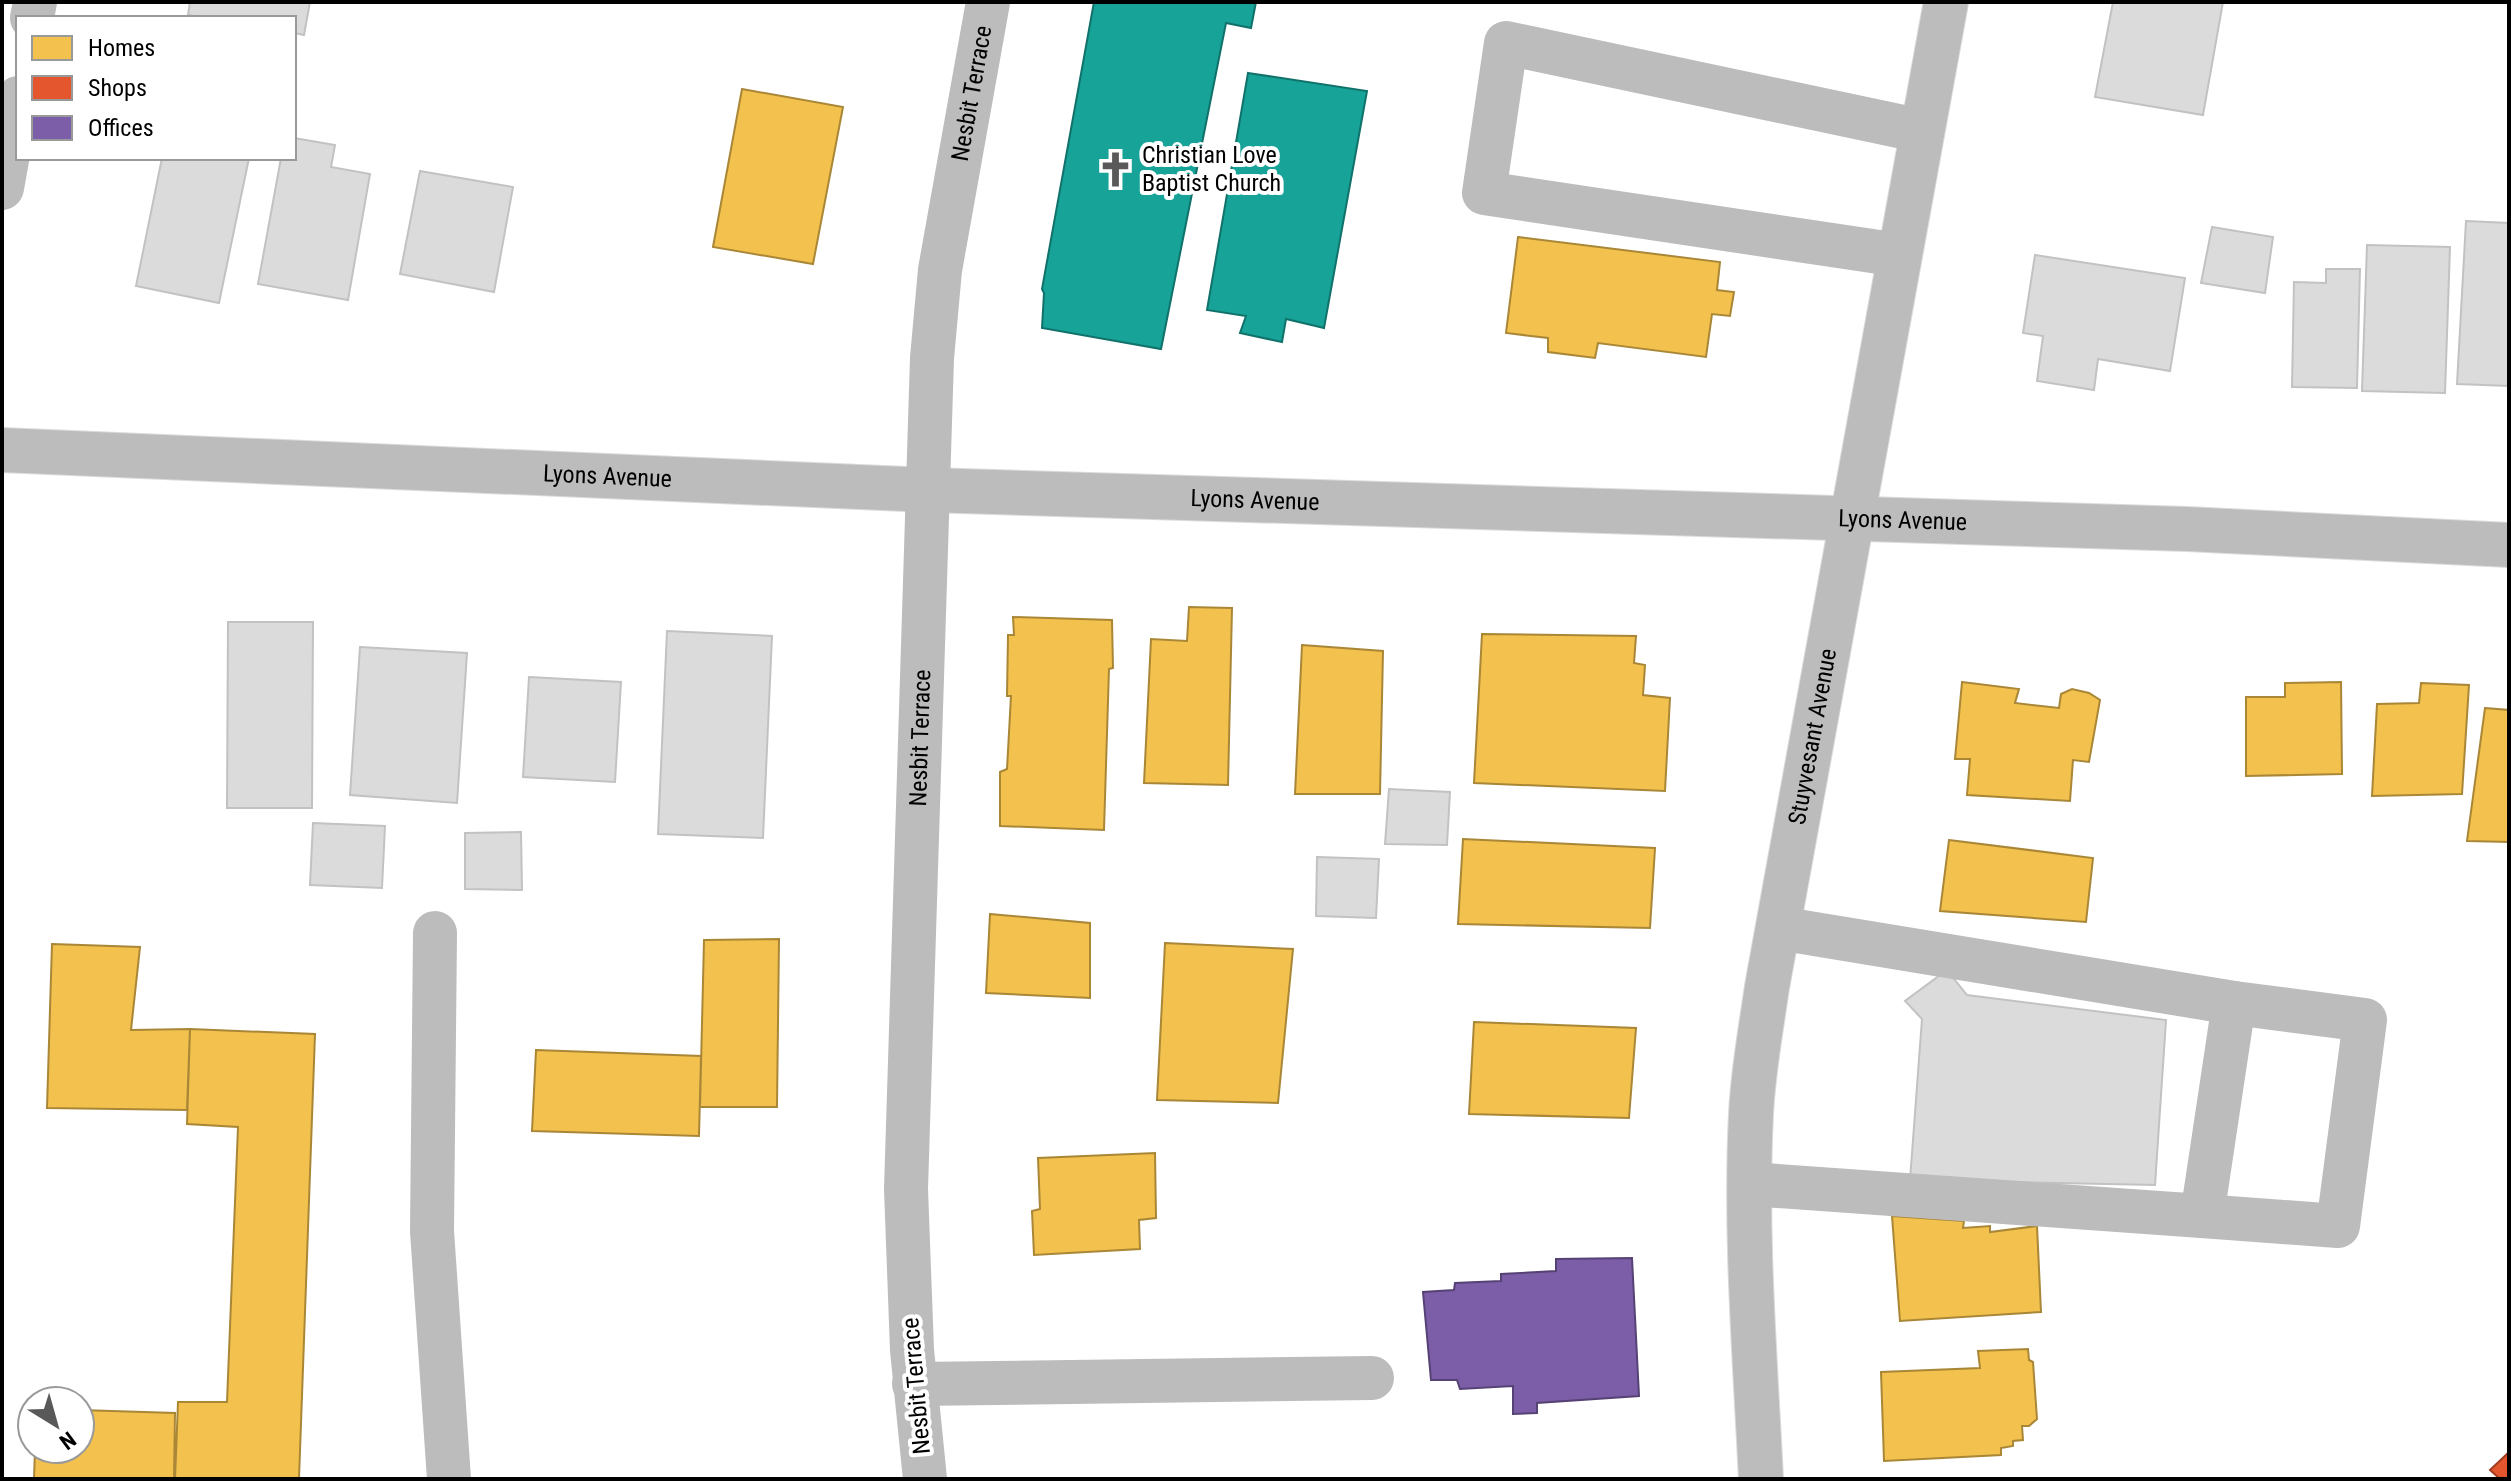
<svg xmlns="http://www.w3.org/2000/svg" width="2511" height="1481" viewBox="0 0 2511 1481" font-family="'Roboto Condensed',sans-serif">
  <rect width="100%" height="100%" fill="#fff"/>
  <path fill="#f2c14e" stroke="#a98737" stroke-width="2" d="M742 89 843 107 813 264 713 247Z
    M1518 237 1720 262 1717 290 1734 292 1730 316 1712 314 1706 357 1598 343 1595 358 1548 352V338L1506 333Z
    M1189 607 1232 608 1228 785 1144 783 1151 639 1187 641Z
    M1013 617 1112 620 1113 668 1109 669 1104 830 1000 826V772L1007 769 1011 696H1007L1008 635H1014Z
    M1482 634 1636 636 1634 663 1645 665 1643 695 1670 698 1665 791 1474 783Z
    M1302 645 1383 651 1380 794H1295Z
    M1962 682 2019 689 2015 703 2059 708 2061 694 2072 689 2089 693 2100 700 2089 762 2073 760 2070 801 1967 795 1970 759H1955Z
    M2341 682 2342 774 2246 776V697H2285V683Z
    M2421 683 2469 685 2462 794 2372 796 2377 704 2419 703Z
    M2485 708 2509 710V842L2467 841Z
    M1463 839 1655 848 1650 928 1458 924Z
    M1949 840 2093 858 2086 922 1940 911Z
    M990 914 1090 923V998L986 993Z
    M779 939 777 1107H700L704 940Z
    M1165 943 1293 949 1278 1103 1157 1100Z
    M52 944 140 947 131 1030 190 1029 187 1110 47 1108Z
    M1474 1022 1636 1028 1629 1118 1469 1114Z
    M190 1029 315 1034 299 1479H175L178 1402H227L238 1127 187 1124Z
    M536 1050 701 1056 699 1136 532 1131Z
    M1155 1153 1156 1218 1139 1220 1140 1249 1034 1255 1032 1211 1040 1209 1038 1158Z
    M1892 1216 1964 1221 1963 1228 1990 1226V1232L2037 1226 2041 1312 1900 1321Z
    M2028 1349 2029 1360 2033 1362 2037 1419 2029 1426H2022L2023 1440 2013 1441V1446L2001 1448V1455L1884 1461 1881 1372 1980 1368 1978 1351Z
    M80 1410 175 1413 174 1479H34L35 1449H80Z"/>
  <path fill="#e4572e" stroke="#a03d20" stroke-width="2" d="M2509 1452V1479H2500L2490 1470Z"/>
  <path fill="#7b5ea7" stroke="#564275" stroke-width="2" d="M1632 1258 1639 1396 1537 1403V1413L1513 1414V1386L1460 1389 1457 1380H1431L1423 1292 1454 1290 1455 1283 1501 1281V1274L1556 1271V1259Z"/>
  <path fill="#17a398" stroke="#10726a" stroke-width="2" d="M1094 2H1256L1251 28 1226 23 1161 349 1042 328 1044 293 1042 289Z
    M1248 73 1367 91 1324 328 1286 319 1282 342 1240 333 1246 316 1207 310Z"/>
  <path fill="#dbdbdb" stroke="#c2c2c2" stroke-width="2" d="M190 2H310L304 35 294 33V18H206L188 15Z
    M2113 2H2223L2203 115 2095 97Z
    M294 138 335 145 331 167 370 174 348 300 258 284 281 158H294Z
    M162 158H249L219 303 136 286Z
    M420 171 513 187 494 292 400 274Z
    M2466 221 2509 223V386L2457 384Z
    M2212 227 2273 237 2265 293 2201 283Z
    M2367 245 2450 247 2445 393 2362 391Z
    M2035 255 2185 278 2170 371 2098 359 2094 390 2037 381 2043 336 2023 333Z
    M2326 269H2360L2357 388 2292 387 2294 282 2326 283Z
    M228 622H313L312 808H227Z
    M667 631 772 636 763 838 658 834Z
    M360 647 467 653 457 803 350 795Z
    M529 677 621 682 615 782 523 777Z
    M1389 789 1450 792 1447 845 1385 844Z
    M313 823 385 826 382 888 310 885Z
    M521 832 522 890 465 889V833Z
    M1317 857 1379 859 1376 918 1316 916Z
    M1947 970 1967 995 2166 1020 2155 1185 1910 1180 1922 1019 1905 1001Z"/>
  <g fill="none" stroke-linecap="round" stroke-linejoin="round">
    <defs>
      <g id="major">
        <path id="s2" d="M2 450 929 490 2187 529 2509 545"/>
        <path id="s3" d="M1761 1479C1755 1357 1745 1235 1751 1114 1753 1071 1761 1029 1767 987L1946 2"/>
      </g>
    </defs>
    <use href="#major" stroke="#dbdbdb" stroke-width="46"/>
    <g stroke="#bcbcbc" stroke-width="44">
      <path d="M32 18 35 2"/>
      <path d="M2 188 18 98"/>
      <path d="M1899 255 1484 193 1506 43 1922 131"/>
      <path d="M435 933 432 1231 449 1479"/>
      <path d="M1750 1184 2202 1216 2234 1003 1778 928"/>
      <path d="M2202 1216 2338 1226 2365 1020 2234 1003"/>
      <path d="M914 1384 1372 1378"/>
      <path id="s1" d="M925 1479 912 1350 906 1189 932 358 940 270 988 2"/>
    </g>
    <use href="#major" stroke="#bcbcbc" stroke-width="44"/>
  </g>
  <defs>
    <symbol id="church-bare" viewBox="-9 -9 18 18"><path d="M-1.2-6h2.4v3.5h3.3v2.4h-3.3V6h-2.4V-.1h-3.3v-2.4h3.3Z" fill="#595959" stroke="#fff" stroke-width="2.5" paint-order="stroke"/></symbol>
  </defs>
  <g fill-rule="evenodd">
    <use href="#church-bare" x="1090" y="144" width="51" height="51"/>
  </g>
  <g text-anchor="middle" dominant-baseline="central" stroke-width="8" stroke-linejoin="round" paint-order="stroke">
    <g font-size="24" fill="#000" stroke="#fff">
      <text stroke="none"><textPath href="#s1" startOffset="1390">Nesbit Terrace</textPath></text>
      <text stroke="none"><textPath href="#s2" startOffset="606">Lyons Avenue</textPath></text>
      <text stroke="none"><textPath href="#s2" startOffset="1254">Lyons Avenue</textPath></text>
      <text stroke="none"><textPath href="#s2" startOffset="1902">Lyons Avenue</textPath></text>
      <text stroke="none"><textPath href="#s3" startOffset="748">Stuyvesant Avenue</textPath></text>
      <text stroke="none"><textPath href="#s1" startOffset="742">Nesbit Terrace</textPath></text>
      <text transform="translate(916 1386) rotate(-95)">Nesbit Terrace</text>
    </g>
    <g font-size="24" fill="#000" stroke="#fff" text-anchor="start">
      <text x="1142" y="155">Christian Love<tspan x="1142" dy="28">Baptist Church</tspan></text>
    </g>
  </g>
  <rect width="2511" height="1481" fill="none" stroke="#000000" stroke-width="8"/>
  <rect x="16" y="16" width="280" height="144" fill="#ffffff" stroke="#999999" stroke-width="2"/>
  <rect x="32" y="36" width="40" height="24" fill="#f2c14e" stroke="#999999" stroke-width="2"/>
  <text x="88" y="56" font-size="24" fill="#000000">Homes</text>
  <rect x="32" y="76" width="40" height="24" fill="#e4572e" stroke="#999999" stroke-width="2"/>
  <text x="88" y="96" font-size="24" fill="#000000">Shops</text>
  <rect x="32" y="116" width="40" height="24" fill="#7b5ea7" stroke="#999999" stroke-width="2"/>
  <text x="88" y="136" font-size="24" fill="#000000">Offices</text>
  <g transform="translate(56 1425) rotate(143)"><circle r="38" fill="#ffffff" stroke="#999999" stroke-width="2"/>
  <path d="M0-6L14 30L0 20L-14 30Z" fill="#595959"/>
  <text y="-12" font-size="22" font-weight="bold" text-anchor="middle" fill="#000000">N</text>
  </g>
</svg>
